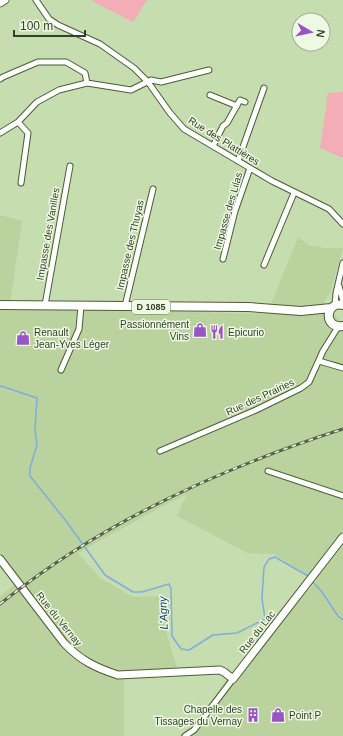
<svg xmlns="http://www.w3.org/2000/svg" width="343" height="736" viewBox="0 0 343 736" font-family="Helvetica,sans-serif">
  <rect width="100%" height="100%" fill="#c6ddaf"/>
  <path fill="#b9d29e" d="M0 215 22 221 9 310 148 311 267 314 298 237 308 245 324 248H343L330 293 324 302 343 324V736H179L195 723 231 674 317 581 274 554 248 553 177 516 187 494 159 508 78 553 100 578 133 597 167 596V635L179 674 124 678V736H0V596L16 584 0 556Z"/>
  <path fill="#f2adb7" d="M93 0H147L133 22 92 1Z
    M343 92V158L320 148 328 93Z"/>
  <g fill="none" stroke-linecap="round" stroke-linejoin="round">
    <path stroke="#7faedc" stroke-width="1.5" d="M0 387 1 386 37 398 35 430 37 445 30 468V476L66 521 105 575 133 592H142L169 584 171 589 172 636 181 649 189 650 213 635 237 633 265 619 262 598 264 567 269 559 275 557 308 576
      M312 581 322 592 338 616 343 620"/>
    <defs>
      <path id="street" d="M36 0 49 19 58 25 100 44 134 68 148 82 170 113 184 129 272 181 329 209 343 224
        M0 79 3 77 38 62H66L85 73 87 83
        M210 95 237 106
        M18 122 28 133 21 183
        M0 133 18 122 37 102 59 90 87 83 131 90 151 80 161 82 209 70
        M213 146 223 126 227 123 240 100 245 102
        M238 161 264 88
        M223 259 235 211 250 168
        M264 265 294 193
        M339 286 343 301
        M45 305 70 166
        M335 305 336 293 343 263
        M125 306 153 189
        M319 361 343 368
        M61 370 79 329 81 306
        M160 451 256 410 301 388 309 382 323 351 338 327
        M268 471 343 496
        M185 736 194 730 233 679"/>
      <path id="secondary" d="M0 3 5 0
        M0 559 64 643C80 660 96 668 118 675L220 670 224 672 233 679 343 537"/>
      <path id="primary" d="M0 305 248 307 301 311 331 308
        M343 305C325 301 323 329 343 326"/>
    </defs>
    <use href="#street" stroke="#4a5d35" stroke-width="7"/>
    <use href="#secondary" stroke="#4a5d35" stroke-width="9"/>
    <use href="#primary" stroke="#4a5d35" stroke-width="10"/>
    <use href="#street" stroke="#fff" stroke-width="5"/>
    <use href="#secondary" stroke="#fff" stroke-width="7"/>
    <use href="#primary" stroke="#fff" stroke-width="8"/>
    <defs>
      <path id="rail" d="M0 604C24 585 49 567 74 551 157 498 250 459 343 429"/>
    </defs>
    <use href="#rail" stroke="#566149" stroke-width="3"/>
    <use href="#rail" stroke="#edf9e2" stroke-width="1.5" stroke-dasharray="4.5" stroke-linecap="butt"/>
  </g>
  <defs>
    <symbol id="shop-bare" viewBox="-9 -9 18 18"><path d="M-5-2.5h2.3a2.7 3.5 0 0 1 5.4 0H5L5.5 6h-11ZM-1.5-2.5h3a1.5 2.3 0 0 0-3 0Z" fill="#9954c8" stroke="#edf9e2" stroke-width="2.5" paint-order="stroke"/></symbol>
    <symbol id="restaurant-bare" viewBox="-9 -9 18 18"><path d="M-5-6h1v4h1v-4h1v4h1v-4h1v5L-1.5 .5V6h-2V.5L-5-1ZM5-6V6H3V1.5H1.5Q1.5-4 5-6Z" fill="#9954c8" stroke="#edf9e2" stroke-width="2.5" paint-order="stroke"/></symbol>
    <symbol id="building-bare" viewBox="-9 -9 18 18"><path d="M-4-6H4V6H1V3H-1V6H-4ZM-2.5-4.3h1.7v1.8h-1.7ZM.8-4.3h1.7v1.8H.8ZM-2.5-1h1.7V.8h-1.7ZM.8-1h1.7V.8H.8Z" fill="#9954c8" stroke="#edf9e2" stroke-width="2.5" paint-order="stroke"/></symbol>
  </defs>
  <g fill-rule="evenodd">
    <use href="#shop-bare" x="190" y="320" width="20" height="20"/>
    <use href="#restaurant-bare" x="207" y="322" width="20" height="20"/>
    <use href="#shop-bare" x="13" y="328" width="20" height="20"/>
    <use href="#building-bare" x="243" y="705" width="20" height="20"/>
    <use href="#shop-bare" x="268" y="705" width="20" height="20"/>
  </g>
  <g text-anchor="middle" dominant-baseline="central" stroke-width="3" stroke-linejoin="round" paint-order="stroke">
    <rect fill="#edf9e2" stroke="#6d7663" stroke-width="1" x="132" y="300" width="38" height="14" rx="3"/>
    <g font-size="9" font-weight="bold" fill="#363e2c">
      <text x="151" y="307">D 1085</text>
    </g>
    <g font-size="10" fill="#363e2c" stroke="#edf9e2">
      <text transform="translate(224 141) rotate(32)">Rue des Plattières</text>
      <text transform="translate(228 211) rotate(-74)">Impasse des Lilas</text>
      <text transform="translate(48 234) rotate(-80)">Impasse des Vanilles</text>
      <text transform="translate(130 245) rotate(-77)">Impasse des Thuyas</text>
      <text transform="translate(260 397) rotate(-25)">Rue des Prairies</text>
      <text transform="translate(59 619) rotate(51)">Rue du Vernay</text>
      <text transform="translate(257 632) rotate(-52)">Rue du Lac</text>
    </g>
    <g font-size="10" fill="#363e2c" stroke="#edf9e2" text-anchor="start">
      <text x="189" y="324" text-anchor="end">Passionnément<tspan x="189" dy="12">Vins</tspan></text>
      <text x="34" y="332">Renault<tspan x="34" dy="12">Jean-Yves Léger</tspan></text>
      <text x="228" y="332">Epicurio</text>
      <text x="242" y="709" text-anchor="end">Chapelle des<tspan x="242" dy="12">Tissages du Vernay</tspan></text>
      <text x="289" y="715">Point P</text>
    </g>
    <g font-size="11" font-style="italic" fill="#0c416c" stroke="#edf9e2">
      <text transform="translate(163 613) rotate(-93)">L'Agny</text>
    </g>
  </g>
  <g transform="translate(311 32) rotate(99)"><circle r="19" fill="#edf9e2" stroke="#a4ae99"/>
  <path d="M0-3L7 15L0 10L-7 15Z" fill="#9954c8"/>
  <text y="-6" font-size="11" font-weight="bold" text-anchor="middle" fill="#363e2c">N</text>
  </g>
  <path d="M14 30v6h71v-6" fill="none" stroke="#363e2c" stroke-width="2"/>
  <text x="20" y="30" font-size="12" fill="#363e2c" stroke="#edf9e2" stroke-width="3" paint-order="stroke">100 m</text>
</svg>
